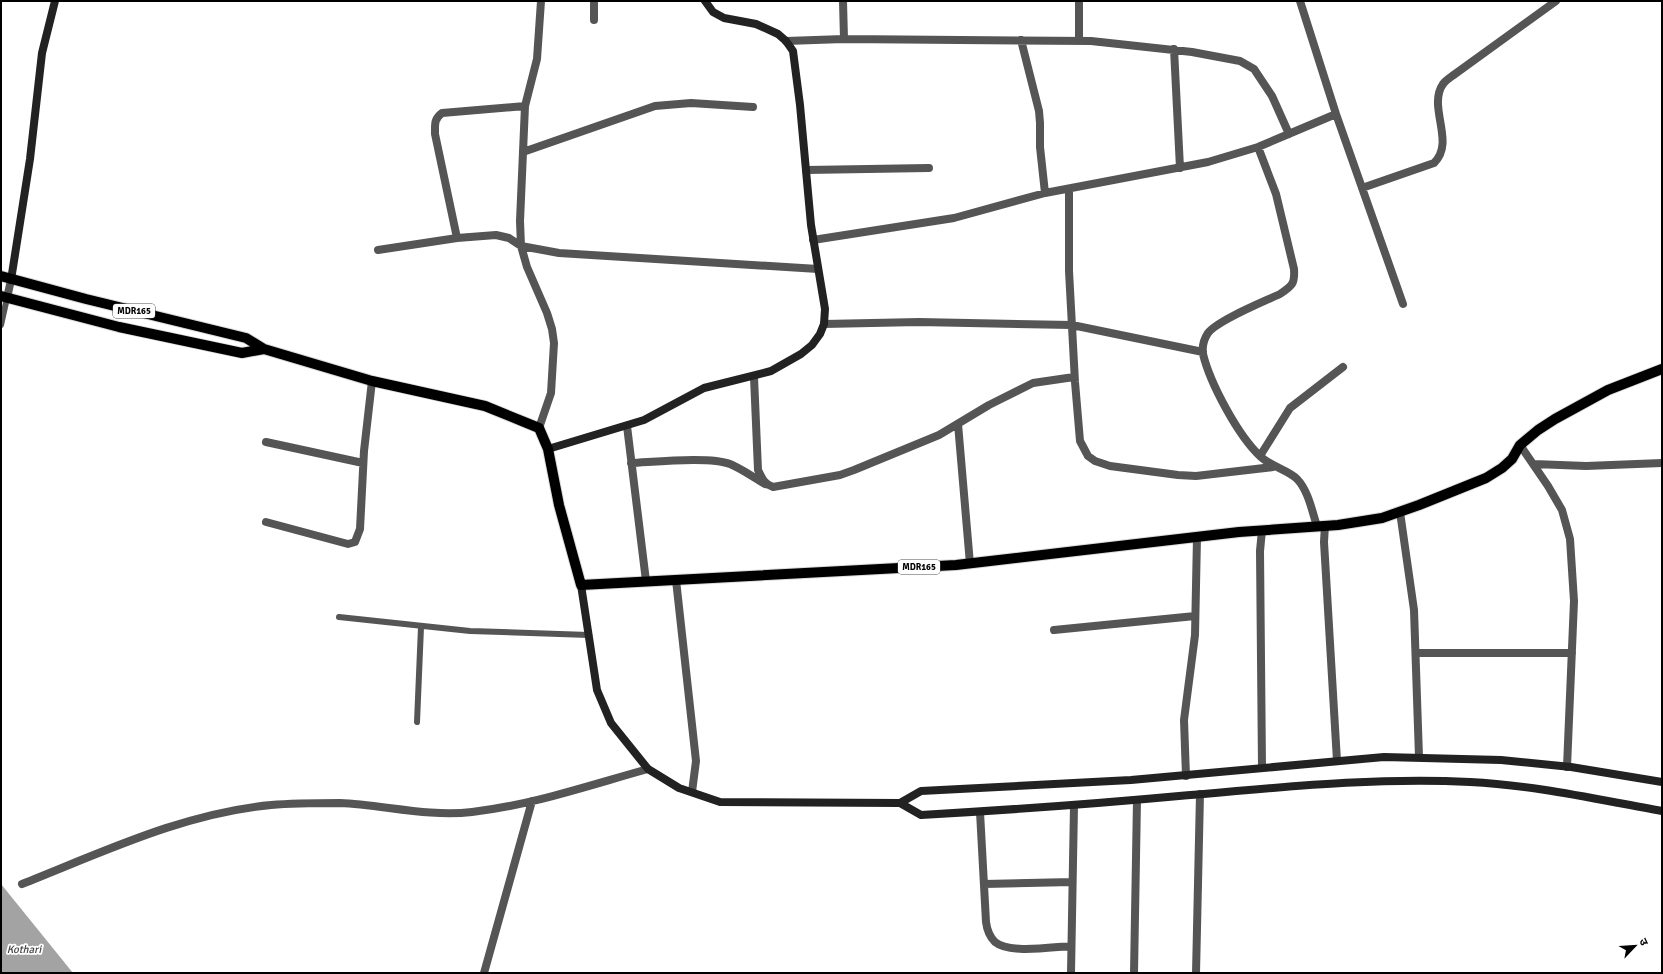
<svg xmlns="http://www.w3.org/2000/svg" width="1663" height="974" viewBox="0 0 1663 974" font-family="Signika,'Noto Sans Devanagari',sans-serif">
  <rect width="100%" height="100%" fill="#fff"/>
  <path fill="#a3a3a3" d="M1 884 73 973H1Z"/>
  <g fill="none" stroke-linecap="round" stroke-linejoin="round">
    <defs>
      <path id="primary" d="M1 276 86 299 246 338 264 349 372 381 485 406 539 428 548 449 559 505 581 585 956 565 1239 532 1338 525 1382 518 1419 505 1486 478 1502 468 1512 459 1520 445 1538 430 1555 419 1608 390 1662 369
        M1 296 119 327 242 353 264 349"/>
    </defs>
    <use href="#primary" stroke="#dbdbdb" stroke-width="12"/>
    <path stroke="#555" stroke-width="6" d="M1 325 7 298
      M339 617 470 631 589 635
      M417 722 421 627"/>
    <path stroke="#555" stroke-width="8" d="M594 1V20
      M843 1 844 39
      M1079 1V41
      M1300 1 1336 114 1403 304
      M1021 40 1039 111 1040 123V147L1045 193
      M786 41 844 39 1091 41 1192 52 1240 61 1254 69 1272 96 1289 134
      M1174 49 1180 168
      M1258 147 1276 194 1294 269C1295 284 1292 286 1280 294 1263 302 1218 320 1208 333 1204 339 1202 347 1203 354 1210 383 1238 436 1261 457 1272 467 1288 470 1297 479 1308 490 1312 511 1317 526
      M523 152 655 106 691 103 753 107
      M806 170 929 168
      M1362 188 1434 163C1456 142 1427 107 1443 84 1446 80 1451 77 1455 74L1556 1
      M1069 189V271L1075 382 1080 441 1088 456 1095 461 1110 466 1178 475 1196 476 1273 467
      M457 238 435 134C435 124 434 119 442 113L525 106
      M813 240 954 218 1045 193 1208 162 1258 147 1336 114
      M378 250 457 238 496 235 509 238 521 246 559 253 818 269
      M7 298 11 280
      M824 324 919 322 1072 325 1203 352
      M754 377 758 470C762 478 764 484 773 487L840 475 854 470 939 435 989 405 1033 383 1074 377
      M958 424 970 564
      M627 426 646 581
      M539 428 551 393 554 343 552 329 547 313 527 267 521 246 520 221 525 106 537 59 541 1
      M266 442 363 463
      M1520 445 1548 486 1562 510 1570 539 1574 601 1567 767
      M1260 456 1290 408 1343 367
      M631 463C654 462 710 456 730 464 742 469 753 477 765 484
      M1534 464 1586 466 1662 463
      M1400 512 1414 610 1419 757
      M266 522 348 544 355 542 360 529 364 451 372 381
      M1325 525 1324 542 1337 761
      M1262 530 1260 551 1262 767
      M676 580 696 761 692 792
      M1054 630 1195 616
      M1416 653H1572
      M1186 776 1184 720 1195 635 1197 537
      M980 812 986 922C987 930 989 936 995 942 1009 954 1052 947 1071 946
      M22 884C103 852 184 813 271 805 294 803 317 803 340 803 384 805 428 817 472 812 532 805 590 785 648 769
      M984 884 1072 882
      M484 973 532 801
      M1071 973 1074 806
      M1134 973 1137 800
      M1196 973 1200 794"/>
    <path stroke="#222" stroke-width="8" d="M11 280 30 159 42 53 55 1
      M548 449 644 420 704 388 771 371 801 354 812 345 820 334 824 324 825 309 811 225 800 105 793 51 786 41 778 34 756 24 724 18 713 12 705 1
      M581 585 597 690 611 723 648 769 679 788 720 802 900 803 921 815C1007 810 1093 804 1179 796 1275 788 1372 777 1470 782 1534 785 1599 800 1662 811
      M900 803 921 791 1131 780 1384 757 1501 760 1571 767 1662 782"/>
    <use href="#primary" stroke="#000" stroke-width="10"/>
  </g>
  <g text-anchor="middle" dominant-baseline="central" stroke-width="3.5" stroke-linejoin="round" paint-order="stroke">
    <g fill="#fff" stroke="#4c4c4c" stroke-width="1">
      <rect x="113" y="304" width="42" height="14" rx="3"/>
      <rect x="898" y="560" width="42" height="14" rx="3"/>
    </g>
    <g font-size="9" font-weight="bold" fill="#000">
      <text x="134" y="311">MDR165</text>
      <text x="919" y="567">MDR165</text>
    </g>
    <g font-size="11" font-style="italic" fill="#444" stroke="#fff">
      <text x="24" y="949">Kothari</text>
    </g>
  </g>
  <rect width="1663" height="974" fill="none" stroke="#000000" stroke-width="4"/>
  <g transform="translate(1635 946) rotate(65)" stroke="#ffffff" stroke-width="3" paint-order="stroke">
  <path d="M0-3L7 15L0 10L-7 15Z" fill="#000000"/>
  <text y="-6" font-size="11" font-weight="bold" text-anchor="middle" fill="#000000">उ</text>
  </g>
</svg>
